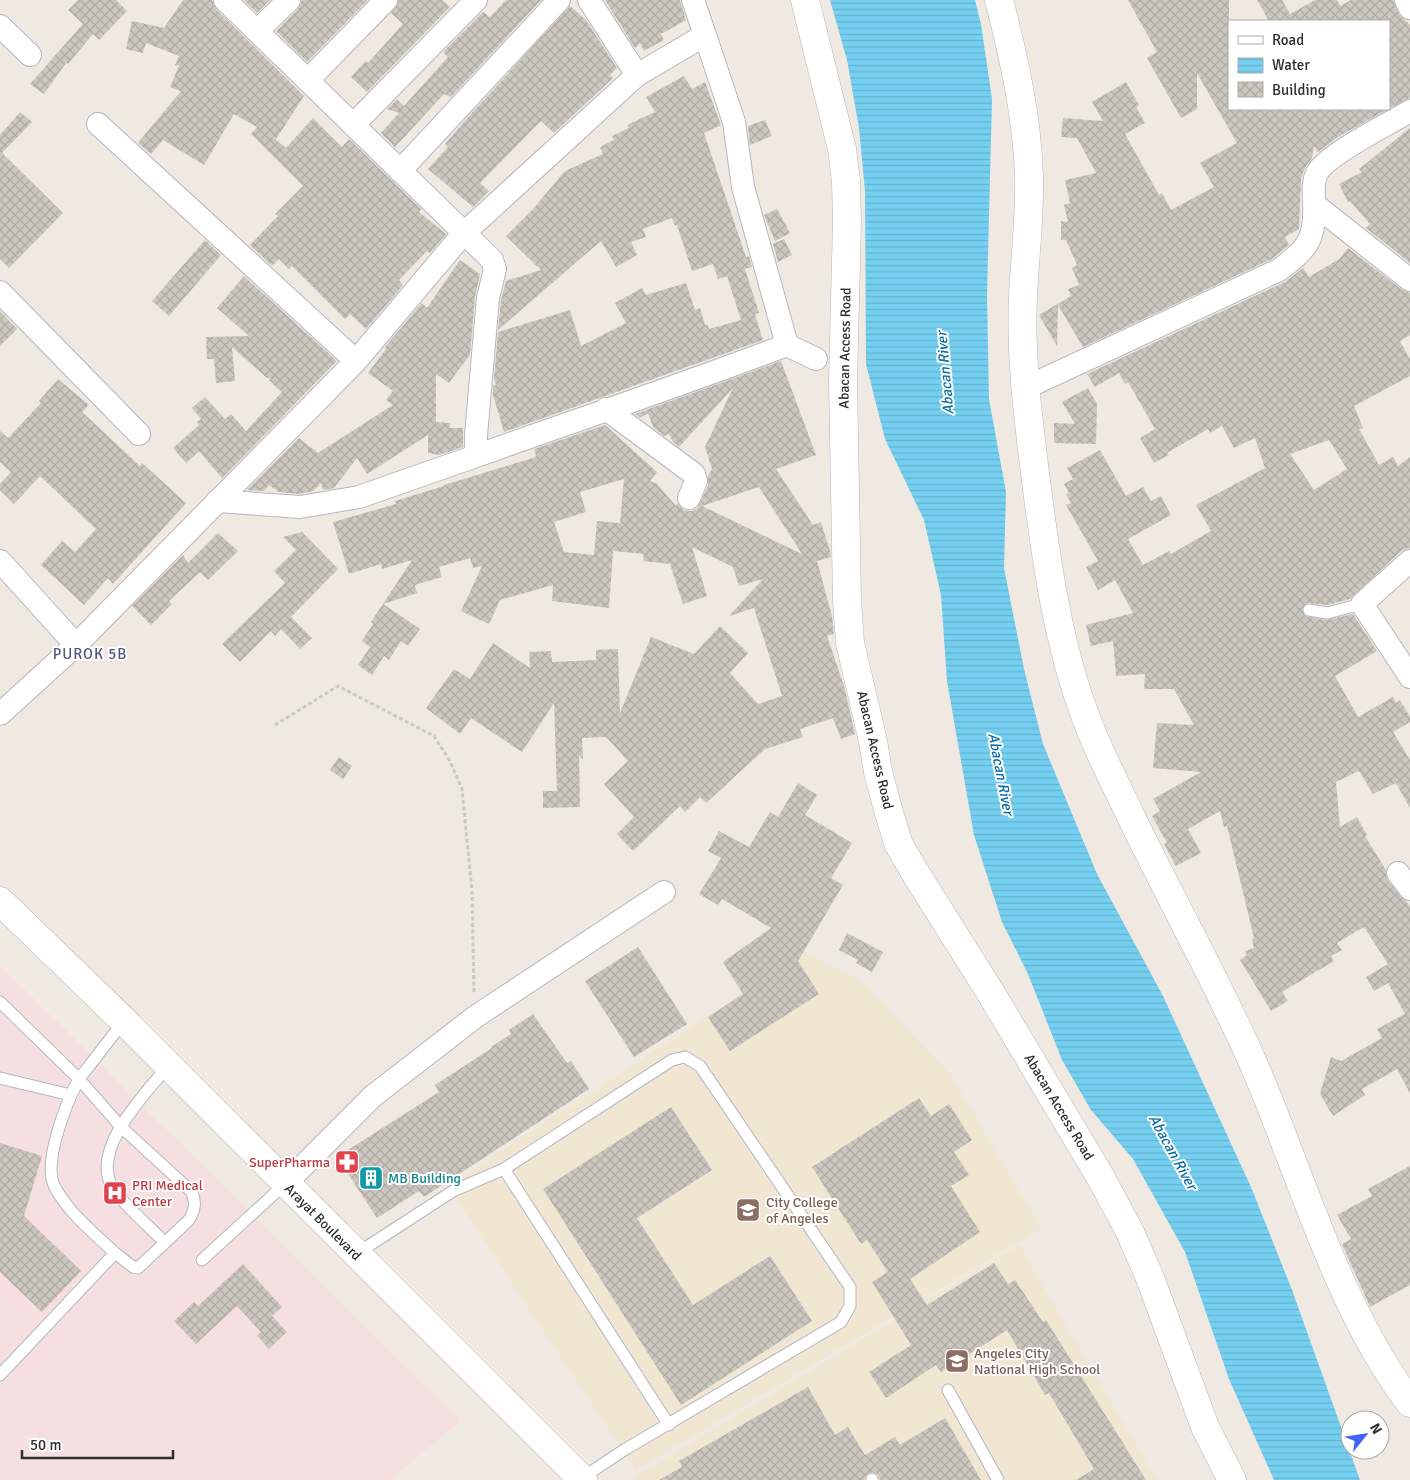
<svg xmlns="http://www.w3.org/2000/svg" width="1410" height="1480" viewBox="0 0 1410 1480" font-family="Signika,sans-serif">
  <defs>
    <pattern id="water-rules" width="6" height="5" patternUnits="userSpaceOnUse" patternTransform="scale(1.25)"><rect width="6" height="5" fill="#75cff0"/><path d="M0 2.5h6" fill="none" stroke="#66b2ce"/></pattern>
    <pattern id="building-cross-hatch" width="8" height="8" patternUnits="userSpaceOnUse" patternTransform="scale(1.25)"><rect width="8" height="8" fill="#cbc7bf"/><path d="M0 0l8 8M0 8l8-8" fill="none" stroke="#afaba4"/></pattern>
  </defs>
  <rect width="100%" height="100%" fill="#efe9e1"/>
  <path fill="#f0e6d1" d="M804 953 860 979 951 1075 1041 1228 636 1470 448 1186Z
    M1019 1245 1157 1480H636L635 1477Z"/>
  <path fill="#f5dfe0" d="M0 965 460 1421 390 1480H0Z"/>
  <path fill="url(#water-rules)" d="M830 0H975L981 24 992 99 987 295 989 399 1006 492 1004 568 1024 669 1043 744 1097 874 1163 996 1251 1187 1292 1290 1360 1480H1274L1229 1379 1185 1252 1133 1159 1091 1110 1062 1060 1028 974 1002 922 974 835 947 681 941 595 924 520 885 439 866 364 865 191 859 128 847 60Z"/>
  <path fill="url(#building-cross-hatch)" fill-rule="evenodd" d="M78 0H116L127 11 99 40 93 34 68 64 66 63 44 94 30 84 83 24 68 10Z
    M183 0H212L216 9 304 96 276 139 269 134 286 148 313 118 342 147 349 139 421 209 419 212 446 234 430 253 427 251 399 280 403 285 366 329 350 314 345 319 292 266 289 269 279 259 272 266 250 245 278 216 275 214 303 186 251 134 257 127 234 114 204 165 163 140 151 154 138 143 181 91 170 87 179 66 175 65 179 56 146 43 143 53 126 49 132 21 164 28Z
    M244 0H270L257 13Z
    M302 0H368L307 62 276 31 298 9Z
    M399 0H442L450 7 367 92 351 77 366 61 368 63 403 24 391 13Z
    M506 0H541L451 97 444 94 395 147 381 133 399 113 387 109 397 99 404 106 448 57 443 52 483 12 490 17Z
    M605 0H680L686 20 661 34 664 40 644 51 640 43 635 48Z
    M1128 0H1229V109H1388L1338 137 1318 152 1314 146 1312 158 1305 168 1301 178 1299 229 1285 237 1289 245 1272 259 1083 347 1058 305 1057 346 1039 315 1071 296 1068 289 1079 285 1072 268 1077 265 1066 240H1061V221L1068 222 1064 205 1070 203 1065 180 1096 173 1077 138 1061 137 1063 118 1103 121 1092 102 1126 82 1139 105 1136 107 1145 123 1125 134 1159 195 1162 193 1171 210 1214 187 1200 163 1237 143 1197 73V109L1181 118 1147 58 1157 52Z
    M1257 0H1282L1290 14 1315 0H1337L1340 6 1351 0H1393L1399 14 1410 25V98L1389 108V21H1269Z
    M570 6 586 20 617 68 610 75 613 78 554 133 541 121 480 183 489 191 473 207 428 169 448 147 445 144 470 115Z
    M684 76 692 89 705 82 721 125 704 133 746 257 749 256 752 267 745 269 759 313 755 314 763 340 504 432 493 395V386L496 385 494 379 498 332 570 310 581 346 626 323 615 303 642 288 646 295 686 283 695 310 700 308 705 325H708L709 329 741 320 727 276 718 279 713 264 692 271 677 225 675 226 672 218 643 229 646 237 631 242 637 255 616 267 601 241 498 330 501 300 506 281 541 270 506 236 533 209 565 171 603 154 600 147 614 140 612 136 629 128 627 125 655 112 646 97Z
    M20 112 32 122 2 153 63 213 9 268 0 259V135Z
    M765 120 772 136 750 145 748 126Z
    M1410 128V263L1366 228 1370 224 1350 201 1348 202 1339 184 1362 172 1359 169Z
    M777 209 790 233 775 241 764 215Z
    M784 239 792 255 778 262 773 244Z
    M205 240 221 255 169 316 152 301Z
    M1348 248 1402 290 1410 293V335L1400 341 1410 359V376L1354 406 1363 428 1359 429 1379 465 1393 457 1398 466 1410 457V548L1401 551 1350 599 1327 605 1307 603 1302 609 1305 616 1326 620 1353 614 1377 651 1335 676 1358 717 1393 697 1396 703 1400 700 1410 717V722L1393 732 1410 760V808L1396 783 1373 794 1359 771 1336 782 1340 827 1357 817 1367 835 1365 836 1386 870 1388 881 1410 906V1093L1397 1069 1362 1089 1365 1095 1333 1116 1320 1094 1331 1057 1341 1061 1382 1038 1377 1029 1405 1014 1388 983 1374 991 1366 977 1388 964 1364 927 1337 943 1342 950 1331 956 1334 961 1282 992 1288 1001 1271 1011 1240 960 1247 955 1245 951 1254 948 1252 939 1254 938 1227 826 1224 827 1220 811 1188 829 1201 853 1176 866 1164 844 1167 843 1152 816 1160 811 1153 799 1201 772 1153 768 1157 723 1194 725 1174 689H1144L1145 674 1116 676 1113 641 1091 646 1086 625 1133 613 1115 580 1098 590 1086 567 1098 561 1066 505 1071 503 1066 494 1069 493 1064 484 1073 479 1067 468 1100 450 1126 496 1143 487 1151 501 1161 496 1171 515 1128 539 1143 565 1169 551 1171 554 1211 531 1196 505 1265 468 1255 438 1234 448 1222 426 1210 433 1208 429 1167 453 1169 455 1154 463 1140 438 1155 429 1128 382 1125 384 1119 373 1095 387 1087 374 1285 282 1303 268 1309 277 1339 259ZM1329 440 1347 469 1314 490 1290 454Z
    M460 260 480 274 475 297 470 355 449 383 436 374V401L434 404 436 403V422L450 423V428H463V447L439 455 428 453V435L367 474 357 458 334 488 323 490 321 483 313 491 299 494 279 492 269 485 264 491 247 490 299 438 318 453 393 405 386 400 393 391 368 373 386 349 385 347 422 303 427 308Z
    M244 276 337 361 222 478 199 451 186 463 173 448 199 425 197 422 201 419 192 408 205 397 225 419 231 414 246 431 282 392 269 380 271 378H267L232 347 235 381 216 383 214 359H207L206 337 249 336 217 308Z
    M0 311 17 329 0 346Z
    M781 361 816 455 776 469 813 525 821 522 830 551 831 557 817 561 832 616 834 634 827 636 844 686 855 734 841 739 833 718 800 729 803 737 765 749 706 803 700 797 685 812 680 806 633 851 617 834 634 817 604 784 628 761 606 737 582 738 583 760 579 755 580 807 543 808V791H557L554 703 522 752 471 718 460 734 426 708 454 669 470 679 493 643 530 668 529 652 551 651 552 662 596 660V650L618 649 620 713 651 637 694 654 720 626 748 653 730 673 758 704 782 696 754 608 729 616 763 579 739 586 733 567 692 547 707 596 683 604 670 564 643 561 644 554 613 551 609 608 552 601 553 585 500 600 489 624 461 611 482 566 473 568 470 558 439 567 442 577 415 585 417 593 383 604 420 629 408 646 401 641 389 660 384 656 372 675 358 665 370 647 362 641 373 624 371 622 412 560 382 569 381 564 349 574 333 522 396 504 395 501 444 486V485L533 458 536 456 534 449 605 425 657 472 650 481 657 484 676 506 677 503 684 510 691 511 698 508 701 510 698 507 708 486V476L712 469 705 447 733 388 679 447 673 442 669 434 664 436 653 427 648 413 640 418 635 414ZM624 479 620 523 597 521 594 555 564 552 554 522 586 512 580 492ZM759 487 802 554 702 506Z
    M58 379 89 405 82 412 140 466 142 463 186 503 113 584 108 578 84 605 41 565 62 541 75 552 96 529 40 476 14 504 0 490V484L11 472 0 462V431L8 438 41 403 39 401Z
    M1088 388 1097 404 1096 444 1054 443V423L1075 424 1062 402Z
    M302 532 338 569 291 617 312 638 300 649 281 629 275 636 271 631 240 662 222 644 285 583 274 571 296 550 283 537Z
    M218 533 238 551 208 580 200 572 169 601 172 604 151 625 132 606 183 555 188 563Z
    M339 757 352 766 343 779 330 770Z
    M798 783 817 795 805 815 852 843 831 878 843 885 798 961 819 994 730 1051 708 1017 743 994 723 962 771 928 722 899 718 905 699 894 721 858 708 851 719 831 749 847 770 812 778 817Z
    M847 933 883 952 872 972 856 963 858 960 839 950Z
    M638 947 687 1024 634 1057 585 981Z
    M533 1014 567 1063 571 1061 589 1089 424 1197 419 1191 377 1218 337 1157 439 1092 435 1085 492 1048 491 1047 511 1034 509 1030Z
    M919 1098 931 1116 949 1104 972 1140 954 1152 969 1175 951 1186 980 1232 910 1279 927 1305 994 1263 1008 1284 1015 1280 1043 1322 1046 1320 1146 1480H1076L1094 1469 1049 1393 1045 1395 1007 1330 941 1372 936 1365 886 1398 869 1372 911 1345 872 1282 888 1272 867 1240 861 1244 812 1167Z
    M671 1107 712 1170 637 1218 693 1305 770 1256 812 1321 681 1405 543 1189Z
    M0 1143 42 1156 24 1216 81 1271 42 1312 0 1272Z
    M1410 1166V1285L1370 1307 1342 1244 1351 1239 1337 1215 1372 1196 1368 1189Z
    M243 1264 282 1307 272 1316 287 1332 269 1349 257 1335 261 1332 237 1306 196 1344 174 1321 194 1302 198 1306Z
    M808 1387 835 1435 848 1427 865 1455 895 1437 900 1445 945 1418 981 1480H880L878 1475 872 1472 866 1475 864 1480H659L682 1467 679 1461Z"/>
  <g fill="none" stroke-linecap="round" stroke-linejoin="round">
    <defs>
      <path id="service" d="M1309 610 1327 613 1362 604
        M0 1002 79 1079C67 1101 43 1161 54 1185 66 1211 94 1233 115 1253
        M0 1078 71 1095
        M504 1169 669 1425
        M165 1243C149 1226 129 1210 115 1191 86 1153 145 1094 168 1066
        M356 1254 453 1191 504 1169 672 1060 685 1057 700 1066 850 1287V1306L841 1322 624 1450 582 1478
        M202 1260 285 1184
        M0 1375 115 1253 133 1267 138 1268 189 1220C195 1210 196 1203 192 1192L121 1127 79 1079 124 1021
        M948 1390 998 1480
        M872 1479V1480"/>
      <path id="minor" d="M589 0 637 75
        M1406 0 1410 8
        M0 26 30 55
        M257 31 289 0
        M705 35 734 122 743 187 787 345 816 359
        M308 80 386 0
        M98 124 356 361
        M353 125 476 0
        M400 171 559 0
        M1314 204 1410 280
        M0 292 139 434
        M1025 388 1279 270C1307 249 1316 240 1314 203 1314 192 1312 183 1317 173 1327 154 1389 124 1410 111
        M606 409 694 474 696 481 689 498
        M476 456C580 419 684 384 787 345
        M217 501 300 507 359 497 476 456V435L488 298 495 269 492 260 225 0
        M0 561 76 645
        M1410 561 1362 604 1410 677
        M0 714 76 645 356 361 463 234 637 75 705 35 693 0
        M1398 873 1410 889
        M285 1184 373 1096 475 1017 664 892"/>
      <path id="tertiary" d="M805 0 842 149 846 181 847 222 843 380 847 600 850 643 873 741 878 772 889 813 899 845 916 874 992 995 1101 1178 1130 1232 1150 1278 1205 1427 1232 1480
        M999 0C1014 58 1027 116 1029 176 1030 216 1025 256 1023 296 1020 360 1029 425 1037 489 1047 565 1058 643 1085 715 1096 746 1111 775 1125 804 1166 891 1215 976 1254 1065 1301 1174 1338 1308 1410 1403"/>
      <path id="secondary" d="M0 901 124 1021 583 1480"/>
    </defs>
    <use href="#service" stroke="#b4b7c1" stroke-width="13"/>
    <use href="#minor" stroke="#b4b7c1" stroke-width="24"/>
    <use href="#tertiary" stroke="#b4b7c1" stroke-width="29"/>
    <use href="#secondary" stroke="#b4b7c1" stroke-width="29"/>
    <path stroke="#c9c9c9" stroke-width="3" stroke-dasharray="4 2.5" stroke-linecap="butt" d="M275 725 338 686 434 736 450 761 462 789 472 891 474 993"/>
    <use href="#service" stroke="#fff" stroke-width="11"/>
    <use href="#minor" stroke="#fff" stroke-width="22"/>
    <use href="#tertiary" stroke="#fff" stroke-width="28"/>
    <use href="#secondary" stroke="#fff" stroke-width="28"/>
  </g>
  <defs>
    <symbol id="pharmacy-square" viewBox="-11 -11 22 22"><rect x="-9" y="-9" width="18" height="18" rx="4" fill="#e0444e" stroke="#fff"/><path d="M-2-6h4v4h4v4h-4v4h-4v-4h-4v-4h4Z" fill="#fff"/></symbol>
    <symbol id="building-square" viewBox="-11 -11 22 22"><rect x="-9" y="-9" width="18" height="18" rx="4" fill="#0f9aa8" stroke="#fff"/><path d="M-4-6H4V6H1V3H-1V6H-4ZM-2.5-4.3h1.7v1.8h-1.7ZM.8-4.3h1.7v1.8H.8ZM-2.5-1h1.7V.8h-1.7ZM.8-1h1.7V.8H.8Z" fill="#fff"/></symbol>
    <symbol id="hospital-square" viewBox="-11 -11 22 22"><rect x="-9" y="-9" width="18" height="18" rx="4" fill="#e0444e" stroke="#fff"/><path d="M-5-5h3v3.5h4V-5h3V5h-3V1.5h-4V5h-3Z" fill="#fff"/></symbol>
    <symbol id="university-square" viewBox="-11 -11 22 22"><rect x="-9" y="-9" width="18" height="18" rx="4" fill="#8d6e63" stroke="#fff"/><path d="M0-5L7-2L0 1L-7-2ZM-4 1L0 2.5L4 1V4Q0 6-4 4Z" fill="#fff"/></symbol>
    <symbol id="school-square" viewBox="-11 -11 22 22"><rect x="-9" y="-9" width="18" height="18" rx="4" fill="#8d6e63" stroke="#fff"/><path d="M0-5L7-2L0 1L-7-2ZM-4 1L0 2.5L4 1V4Q0 6-4 4Z" fill="#fff"/></symbol>
  </defs>
  <g fill-rule="evenodd">
    <use href="#pharmacy-square" x="333" y="1148" width="28" height="28"/>
    <use href="#building-square" x="357" y="1164" width="28" height="28"/>
    <use href="#hospital-square" x="101" y="1179" width="28" height="28"/>
    <use href="#university-square" x="734" y="1196" width="28" height="28"/>
    <use href="#school-square" x="943" y="1347" width="28" height="28"/>
  </g>
  <g text-anchor="middle" dominant-baseline="central" stroke-width="4" stroke-linejoin="round" paint-order="stroke">
    <g font-size="14" fill="#2e2e2e" stroke="#fff">
      <text transform="translate(845 348) rotate(-89)">Abacan Access Road</text>
      <text transform="translate(875 750) rotate(77)">Abacan Access Road</text>
      <text transform="translate(1059 1107) rotate(59)">Abacan Access Road</text>
      <text transform="translate(323 1222) rotate(45)">Arayat Boulevard</text>
    </g>
    <g font-size="14" fill="#be3a42" stroke="#fff" text-anchor="end">
      <text x="330" y="1162">SuperPharma</text>
      <text x="132" y="1185" text-anchor="start">PRI Medical<tspan x="132" dy="16">Center</tspan></text>
    </g>
    <g font-size="14" fill="#0d838f" stroke="#fff" text-anchor="start">
      <text x="388" y="1178">MB Building</text>
    </g>
    <g font-size="14" fill="#785e54" stroke="#fff" text-anchor="start">
      <text x="766" y="1202">City College<tspan x="766" dy="16">of Angeles</tspan></text>
      <text x="974" y="1353">Angeles City<tspan x="974" dy="16">National High School</tspan></text>
    </g>
    <g font-size="15" font-style="italic" fill="#0d6fa3" stroke="#fff">
      <text transform="translate(945 373) rotate(-95)">Abacan River</text>
      <text transform="translate(1001 774) rotate(79)">Abacan River</text>
      <text transform="translate(1173 1152) rotate(61)">Abacan River</text>
    </g>
    <g font-size="15" letter-spacing="1" fill="#4d5680" stroke="#fff">
      <text x="90" y="654">PUROK 5B</text>
    </g>
  </g>
  <rect x="1228" y="20" width="162" height="90" fill="#ffffff" stroke="#ababab"/>
  <rect x="1238" y="36" width="25" height="8" fill="#ffffff" stroke="#ababab"/>
  <text x="1272" y="45" font-size="15" fill="#2e2e2e">Road</text>
  <rect x="1238" y="58" width="25" height="15" fill="url(#water-rules)" stroke="#ababab"/>
  <text x="1272" y="70" font-size="15" fill="#2e2e2e">Water</text>
  <rect x="1238" y="82" width="25" height="15" fill="url(#building-cross-hatch)" stroke="#ababab"/>
  <text x="1272" y="95" font-size="15" fill="#2e2e2e">Building</text>
  <g transform="translate(1365 1435) rotate(60)"><circle r="24" fill="#ffffff" stroke="#ababab"/>
  <path d="M0-4L9 19L0 12L-9 19Z" fill="#4264fb"/>
  <text y="-8" font-size="14" font-weight="bold" text-anchor="middle" fill="#2e2e2e">N</text>
  </g>
  <path d="M22 1450v8h151v-8" fill="none" stroke="#2e2e2e" stroke-width="2.5"/>
  <text x="30" y="1450" font-size="15" fill="#2e2e2e" stroke="#ffffff" stroke-width="4" paint-order="stroke">50 m</text>
</svg>
